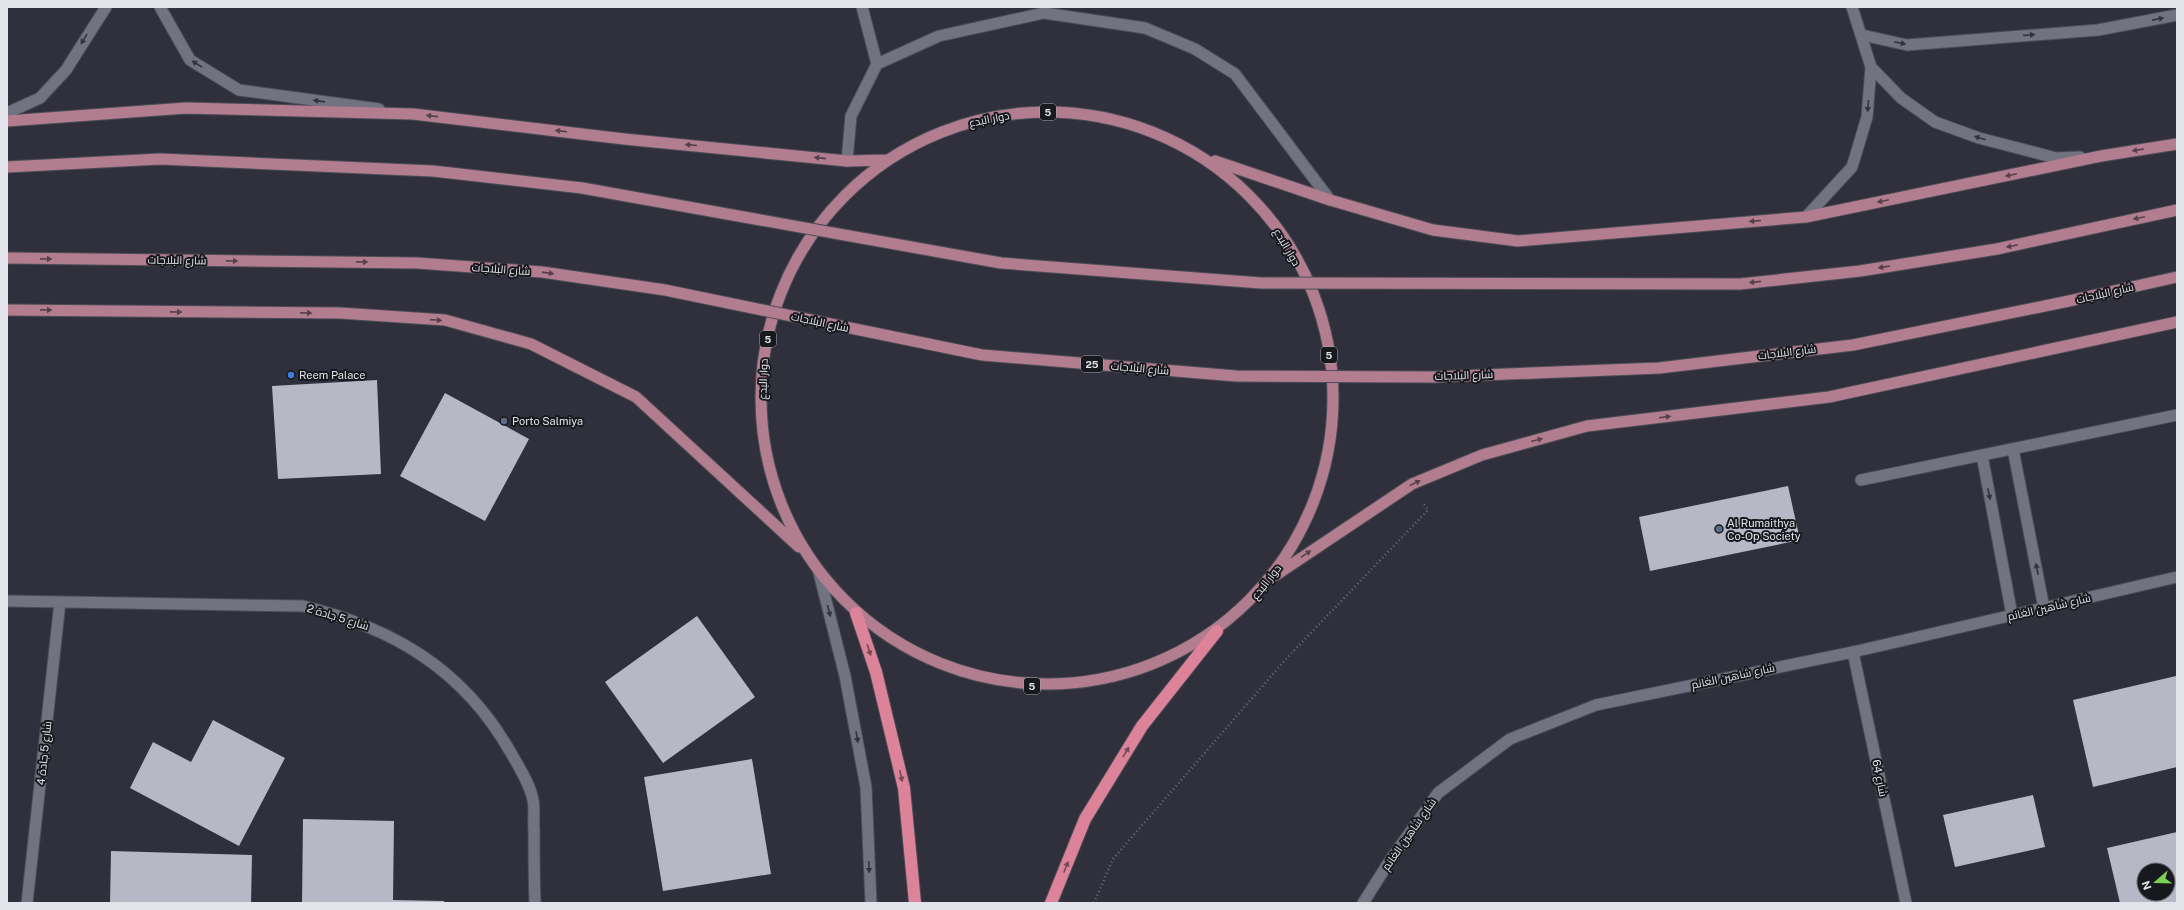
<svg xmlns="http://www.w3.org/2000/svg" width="2184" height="910" viewBox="0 0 2184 910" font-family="'Public Sans',Cairo,sans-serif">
  <rect width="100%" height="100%" fill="#2f303b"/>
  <path fill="#b6b8c6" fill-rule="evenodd" d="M377 380 381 474 278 479 272 386Z
    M445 393 529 439 485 521 400 476Z
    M1788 486 1800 540 1650 571 1639 517Z
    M697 616 755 697 663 763 605 682Z
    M2176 676 2177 767 2093 787 2073 700Z
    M213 720 285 758 239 846 130 788 153 742 191 762Z
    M752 759 771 874 663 891 644 777Z
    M2033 795 2045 847 1955 867 1943 815Z
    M303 819 394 821 393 900 444 901V903H302Z
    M2177 832V903H2120L2107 848ZM2144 870H2168V894H2144Z
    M111 851 252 855 251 903H110Z"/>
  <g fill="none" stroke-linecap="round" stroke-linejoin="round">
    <defs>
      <path id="service" d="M160 7 190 60 239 90 379 109
        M862 7 877 64
        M1862 35 1907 45 2098 30 2177 15
        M1871 67 1901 98 1935 122 1979 138 2056 158 2080 157
        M7 113 40 98 66 70 106 7
        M847 161 851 116 877 64 939 36 1044 13 1145 28 1195 49 1235 74 1330 200
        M1806 217 1852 167 1867 117 1871 67 1852 7
        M2013 449 2044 608
        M1982 455 2012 615
        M1861 480 2177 415
        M819 573 845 676 866 787 871 903"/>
      <path id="minor" d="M7 601 303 606C394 628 464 670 511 753 519 767 530 784 533 800 535 809 533 821 534 830 534 855 534 879 535 903
        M1853 652 1906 903
        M27 903 60 602"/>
      <path id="tertiary" d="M1363 903 1389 862 1438 793 1510 739 1596 705 1853 652 2177 577"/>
      <path id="primary" d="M761 398a286 286 0 1 1 572 0a286 286 0 1 1-572 0Z
        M7 121 186 108 413 114 624 139 847 161 887 160
        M1215 161 1330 200 1433 230 1518 241 1806 217 2101 156 2177 144
        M7 310 340 313 445 320 531 344 636 397 799 547
        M1276 575 1412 484 1482 455 1587 426 1829 397 2177 322"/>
      <path id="motorway" d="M856 613 876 672 904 788 915 903
        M1051 903 1085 819 1142 726 1217 631"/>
    </defs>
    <use href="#service" stroke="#4c4d56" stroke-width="13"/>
    <use href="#minor" stroke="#4c4d56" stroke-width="13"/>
    <use href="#tertiary" stroke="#4c4d56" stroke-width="13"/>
    <use href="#primary" stroke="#4c4d56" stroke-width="13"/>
    <use href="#motorway" stroke="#4c4d56" stroke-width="14"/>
    <path stroke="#6b6c76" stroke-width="2.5" stroke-dasharray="1 3" stroke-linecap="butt" d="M1094 903 1113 859 1286 659 1428 510 1424 504"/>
    <use href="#service" stroke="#717380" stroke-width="11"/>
    <use href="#minor" stroke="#717380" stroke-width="11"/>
    <use href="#tertiary" stroke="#717380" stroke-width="11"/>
    <use href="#primary" stroke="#b27d8f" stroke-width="11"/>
    <use href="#motorway" stroke="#dd8399" stroke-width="12"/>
    <defs>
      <path id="primary-bridge" d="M7 167 160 159 433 171 582 188 1001 263 1261 283 1740 284 1860 271 1997 249 2177 210
        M7 258 417 263 542 272 665 290 982 355 1236 376 1433 377 1659 368 1853 345 2069 301 2177 277"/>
    </defs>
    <use href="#primary-bridge" stroke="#4c4d56" stroke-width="13" stroke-linecap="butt"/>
    <use href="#primary-bridge" stroke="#b27d8f" stroke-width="11"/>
  </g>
  <defs><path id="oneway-solid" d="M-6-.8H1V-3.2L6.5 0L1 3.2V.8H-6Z"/></defs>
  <g fill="#33343b">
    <use href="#oneway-solid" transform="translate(2158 19) rotate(-11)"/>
    <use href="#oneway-solid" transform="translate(2029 35) rotate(-4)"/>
    <use href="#oneway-solid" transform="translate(84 39) rotate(121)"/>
    <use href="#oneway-solid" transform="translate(1900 43) rotate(12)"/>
    <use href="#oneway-solid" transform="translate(197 64) rotate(-148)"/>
    <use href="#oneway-solid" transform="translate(319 101) rotate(-172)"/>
    <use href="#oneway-solid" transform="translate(1868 106) rotate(95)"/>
    <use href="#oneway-solid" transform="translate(1980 138) rotate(-163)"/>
    <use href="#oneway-solid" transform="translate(1989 494) rotate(79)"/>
    <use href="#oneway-solid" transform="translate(2037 569) rotate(-101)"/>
    <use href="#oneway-solid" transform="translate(829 611) rotate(76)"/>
    <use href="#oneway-solid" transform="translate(857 737) rotate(80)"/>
    <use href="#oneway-solid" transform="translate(869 867) rotate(88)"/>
  </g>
  <g fill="#56414b">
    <use href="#oneway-solid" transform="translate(432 116) rotate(-174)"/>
    <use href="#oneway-solid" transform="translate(561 131) rotate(-173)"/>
    <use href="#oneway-solid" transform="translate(691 145) rotate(-175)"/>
    <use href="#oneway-solid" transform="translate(2138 150) rotate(171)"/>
    <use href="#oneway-solid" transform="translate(820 158) rotate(-174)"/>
    <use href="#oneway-solid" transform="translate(2011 175) rotate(168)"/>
    <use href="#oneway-solid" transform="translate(1883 201) rotate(168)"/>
    <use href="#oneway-solid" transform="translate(2139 218) rotate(168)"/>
    <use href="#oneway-solid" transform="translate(1755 221) rotate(175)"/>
    <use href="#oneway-solid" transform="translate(2012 246) rotate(168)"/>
    <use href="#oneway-solid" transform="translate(46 259) rotate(1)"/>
    <use href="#oneway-solid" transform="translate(232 261) rotate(1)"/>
    <use href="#oneway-solid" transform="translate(362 262) rotate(1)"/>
    <use href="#oneway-solid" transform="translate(1884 267) rotate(171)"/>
    <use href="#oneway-solid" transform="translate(548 273) rotate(8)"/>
    <use href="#oneway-solid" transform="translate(1755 282) rotate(174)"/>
    <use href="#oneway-solid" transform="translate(46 310) rotate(1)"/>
    <use href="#oneway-solid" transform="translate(176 312) rotate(1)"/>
    <use href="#oneway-solid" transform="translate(306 313) rotate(1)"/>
    <use href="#oneway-solid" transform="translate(436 320) rotate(4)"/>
    <use href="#oneway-solid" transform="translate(1665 417) rotate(-7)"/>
    <use href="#oneway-solid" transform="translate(1537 440) rotate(-15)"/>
    <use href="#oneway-solid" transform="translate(1415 483) rotate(-26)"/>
    <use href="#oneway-solid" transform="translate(1306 554) rotate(-34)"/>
  </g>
  <g fill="#714955">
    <use href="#oneway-solid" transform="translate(869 650) rotate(72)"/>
    <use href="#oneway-solid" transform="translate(1126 752) rotate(-59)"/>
    <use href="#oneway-solid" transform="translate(901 776) rotate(77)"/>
    <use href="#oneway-solid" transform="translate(1066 867) rotate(-68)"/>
  </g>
  <circle fill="#3f7fe0" stroke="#18191e" stroke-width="1.5" cx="291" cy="375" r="4"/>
  <g fill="#5c6f8a" stroke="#18191e" stroke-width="1.5">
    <circle cx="504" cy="421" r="4"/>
    <circle cx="1719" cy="529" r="4"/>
  </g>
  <g text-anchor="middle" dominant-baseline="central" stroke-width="4" stroke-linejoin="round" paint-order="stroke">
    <g fill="#18191e" stroke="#a6a7ae" stroke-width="1">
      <rect x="1040" y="104" width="16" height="16" rx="3"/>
      <rect x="760" y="331" width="16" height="16" rx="3"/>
      <rect x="1321" y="347" width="16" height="16" rx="3"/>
      <rect x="1081" y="356" width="22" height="16" rx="3"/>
      <rect x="1024" y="678" width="16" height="16" rx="3"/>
    </g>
    <g font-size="10" font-weight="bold" fill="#e3e4eb">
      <text x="1048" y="112">5</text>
      <text x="768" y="339">5</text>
      <text x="1329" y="355">5</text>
      <text x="1092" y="364">25</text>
      <text x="1032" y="686">5</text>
    </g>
    <g font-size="11" fill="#e3e4eb" stroke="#18191e">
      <text transform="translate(989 119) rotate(-11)">دوار البدع</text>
      <text transform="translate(1287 247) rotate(60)">دوار البدع</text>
      <text transform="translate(177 260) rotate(1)">شارع البلاجات</text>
      <text transform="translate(501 269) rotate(4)">شارع البلاجات</text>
      <text transform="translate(2105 293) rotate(-13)">شارع البلاجات</text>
      <text transform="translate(820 322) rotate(12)">شارع البلاجات</text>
      <text transform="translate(1787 352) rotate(-7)">شارع البلاجات</text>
      <text transform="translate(1140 368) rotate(5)">شارع البلاجات</text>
      <text transform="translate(1464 375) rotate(-2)">شارع البلاجات</text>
      <text transform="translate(763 379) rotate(-88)">دوار البدع</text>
      <text transform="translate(1266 582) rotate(-52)">دوار البدع</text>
      <text transform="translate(2049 607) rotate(-13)">شارع شاهين الغانم</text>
      <text transform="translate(338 617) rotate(17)">شارع 5 جادة 2</text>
      <text transform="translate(1733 676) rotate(-12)">شارع شاهين الغانم</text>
      <text transform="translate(44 753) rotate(-84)">شارع 5 جادة 4</text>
      <text transform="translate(1880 778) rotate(78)">شارع 64</text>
      <text transform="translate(1409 834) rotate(-55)">شارع شاهين الغانم</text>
    </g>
    <g font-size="11" fill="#e3e4eb" stroke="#18191e" text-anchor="start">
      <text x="299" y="375">Reem Palace</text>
      <text x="512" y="421">Porto Salmiya</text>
      <text x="1727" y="523">Al Rumaithya<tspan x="1727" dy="13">Co-Op Society</tspan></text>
    </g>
  </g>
  <rect width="2184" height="910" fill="none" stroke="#e3e4eb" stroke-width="16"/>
  <g transform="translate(2156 882) rotate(250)"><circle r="19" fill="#18191e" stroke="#696a70"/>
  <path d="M0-3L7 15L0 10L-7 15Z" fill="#7cd155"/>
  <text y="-6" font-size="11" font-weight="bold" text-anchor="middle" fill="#e3e4eb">N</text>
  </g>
</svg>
